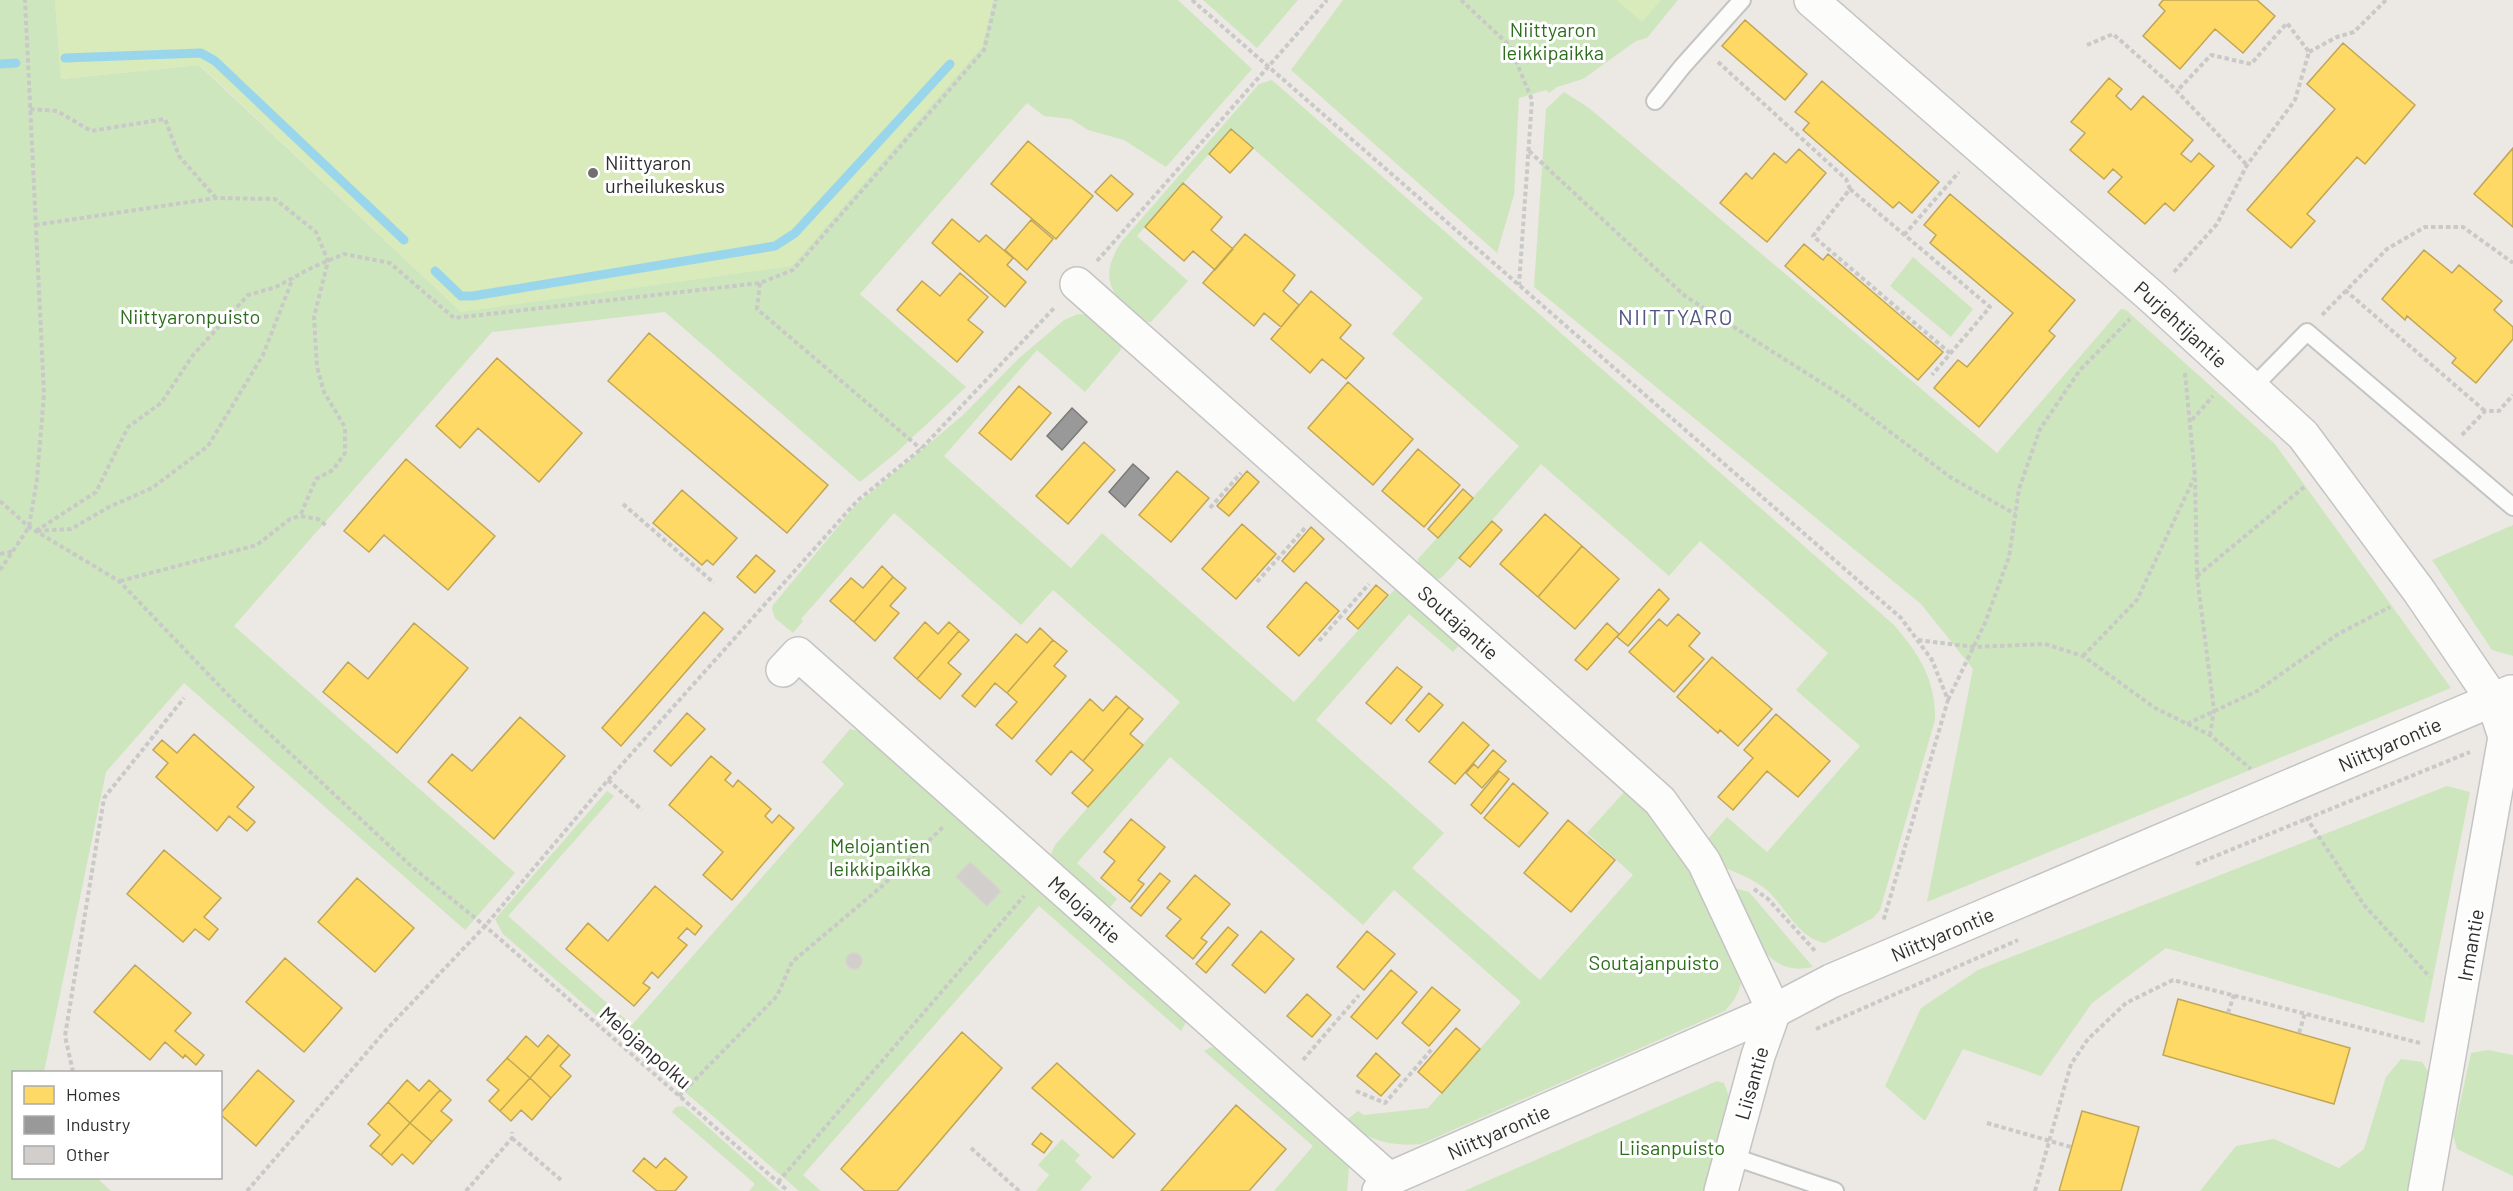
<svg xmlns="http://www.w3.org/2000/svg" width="2513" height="1191" viewBox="0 0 2513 1191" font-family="Barlow,sans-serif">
  <rect width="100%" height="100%" fill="#ece8e4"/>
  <path fill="#cee6be" d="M0 0H55L61 79 199 65 461 312 982 47 993 0H1178L1252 69 1166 167 1124 140 1088 130 1071 119 1044 116 1027 103 860 294 966 387 896 453 860 482 665 312 492 332 234 626 515 873 465 930 184 683 106 772 44 1072H14V1178H97L111 1191H0Z
    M1203 0H1298L1257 48Z
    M1343 0H1678L1647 38 1636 41 1583 79 1557 87 1549 93 1546 90 1519 98 1514 195 1497 253 1291 70Z
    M1272 80 1894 625C1919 654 1936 680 1935 720L1880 910 1873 918 1825 943C1799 939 1786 908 1768 891 1754 879 1739 874 1723 867L1707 840 1727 817 1767 852 1860 746 1796 690 1828 653 1700 541 1669 576 1541 464 1447 572 1440 579H1435L1418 564V559L1519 446 1392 334 1423 298 1231 129 1137 236 1188 281 1151 322H1143C1113 296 1096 280 1122 241L1259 84Z
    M1564 92 1589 108 1997 453 2121 309 2126 310 2275 444 2451 688 1927 902 1973 669 1921 604 1534 287 1546 109Z
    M1913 257 1973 309 1951 337 1890 286Z
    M1078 314 1093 315 1123 341 1120 351 1085 392 1037 350 944 456 1071 568 1102 533 1294 702 1396 588 1463 641 1453 652 1409 614 1316 720 1444 833 1412 868 1540 980 1633 875 1587 833 1625 791 1632 790 1680 848 1742 973C1741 990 1736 999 1725 1011L1421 1144C1390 1147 1368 1140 1345 1121L1358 1111 1364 1115 1428 1108 1521 1002 1394 890 1363 925 1170 757 1077 863 1117 899 1107 911 1049 859 1055 845 1180 702 1053 590 1021 625 894 513 801 619 803 621 793 633 775 618 772 609 773 605 856 505 963 415 1018 359 1064 320Z
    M2513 525V656L2492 650 2432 560Z
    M850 729 859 731 1185 1012 1188 1019 1181 1031 1039 906 803 1175 821 1191H799L503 934 495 919 607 791 614 796 508 916 632 1025 844 784 822 762Z
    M2447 786 2470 792 2424 1023 2166 948 2092 1003 2041 1076 1963 1049 1925 1121 1885 1086 1921 1008 1978 970Z
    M1730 887 1749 892 1813 967C1762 979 1749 923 1730 887Z
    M1211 1047 1225 1050 1340 1151 1349 1167 1347 1191H1274L1313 1146 1204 1051Z
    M2488 1050 2513 1055V1176L2457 1149 2453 1135 2471 1053Z
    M2401 1059 2422 1062 2433 1079 2411 1191H2200L2236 1146 2274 1139 2339 1168 2364 1149 2386 1077Z
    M1717 1081 1724 1083 1728 1094V1108L1704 1191H1464Z
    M684 1106 780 1191H749L755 1184 672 1112 676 1107Z
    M1062 1139 1080 1155 1075 1161 1092 1177 1080 1191H1036L1049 1175 1038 1165Z"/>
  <path fill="#d9eabb" d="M55 0H993L982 47 792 266 461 312 200 65 61 79Z
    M1616 0H1661L1642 22Z"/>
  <path fill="#ffd966" stroke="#c0a655" stroke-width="1.5" d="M2163 0H2257L2275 16 2243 53 2215 29 2180 69 2143 36 2165 11 2159 5Z
    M1745 20 1807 74 1785 100 1722 46Z
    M2343 43 2415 105 2365 164 2357 157 2307 214 2315 221 2291 248 2247 210 2335 109 2307 84Z
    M2109 78 2122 89 2116 96 2131 110 2143 96 2193 140 2181 154 2191 162 2199 153 2214 166 2174 211 2165 203 2145 224 2108 192 2122 177 2113 169 2104 179 2070 150 2085 133 2071 122Z
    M1822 81 1939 182 1912 213 1899 202 1893 208 1803 130 1809 123 1795 112Z
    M1231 129 1253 148 1230 173 1209 154Z
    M1028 141 1093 196 1056 239 991 184Z
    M2513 148V227L2474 194Z
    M1799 149 1826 173 1767 242 1720 203 1746 173 1752 179 1774 153 1786 163Z
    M1111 175 1133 194 1117 211 1095 192Z
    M1183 183 1222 217 1211 230 1233 249 1215 270 1193 251 1184 261 1145 227Z
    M1950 194 2075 300 2049 331 2055 336 1979 427 1934 388 1958 360 1967 367 2013 313 1930 243 1936 235 1924 225Z
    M952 219 979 242 986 235 1013 258 1007 265 1026 282 1005 307 932 243Z
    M1031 220 1053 239 1027 270 1005 250Z
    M1245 234 1295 275 1283 291 1299 305 1281 327 1264 313 1254 326 1203 283Z
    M1804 244 1823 260 1828 254 1943 352 1918 380 1785 266Z
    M2424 250 2452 273 2459 265 2502 301 2494 310 2513 327V339L2476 383 2452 363 2456 358 2407 316 2405 320 2382 299Z
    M960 273 988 297 968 320 983 332 957 362 897 310 922 281 940 296Z
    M1311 291 1351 325 1340 338 1364 358 1346 379 1322 359 1310 373 1271 339Z
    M649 333 828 485 787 533 608 381Z
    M497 358 582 433 539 482 478 428 460 448 436 426Z
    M1348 382 1413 439 1373 485 1308 428Z
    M1019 386 1051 413 1011 460 979 433Z
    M1084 442 1115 470 1068 524 1036 496Z
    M1418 449 1460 485 1424 527 1382 491Z
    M406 459 495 536 448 590 384 535 369 552 344 531Z
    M1177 471 1209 498 1171 542 1139 515Z
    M1247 471 1259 482 1229 516 1217 506Z
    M1463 489 1473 498 1438 538 1428 529Z
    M682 490 737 538 713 565 707 560 702 565 653 523Z
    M1545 514 1582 546 1538 597 1500 564Z
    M1492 521 1502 530 1470 567 1459 558Z
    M1242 524 1276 554 1236 599 1202 569Z
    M1311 527 1324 539 1294 572 1282 561Z
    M1582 546 1619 579 1575 629 1538 597Z
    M756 555 775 571 755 593 737 577Z
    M882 566 893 577 854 622 830 601 851 578 863 588Z
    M893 577 906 588 890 606 899 613 875 641 854 622Z
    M1306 582 1339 611 1299 656 1267 627Z
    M1376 585 1388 595 1358 629 1347 619Z
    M1659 589 1669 599 1628 646 1617 637Z
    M704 612 723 629 621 746 602 728Z
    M1678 614 1700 633 1689 646 1704 659 1674 692 1629 652 1659 619 1667 626Z
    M925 622 938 634 949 622 959 631 917 679 894 658Z
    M414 623 468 668 397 753 323 692 348 662 368 679Z
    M1607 623 1619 634 1587 670 1575 660Z
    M1040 628 1053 640 1007 693 995 683 975 707 962 696 1016 634 1027 643Z
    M959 631 969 640 948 663 961 674 940 699 917 679Z
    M1053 640 1067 651 1054 666 1066 676 1012 739 996 725 1017 702 1007 693Z
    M1712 657 1772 709 1738 746 1720 730 1718 733 1677 697Z
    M1397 667 1422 687 1391 724 1366 703Z
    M1429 693 1443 705 1419 732 1406 720Z
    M1116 696 1129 707 1083 761 1071 751 1051 775 1036 761 1090 699 1103 711Z
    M1129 707 1143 719 1130 734 1143 745 1088 807 1072 793 1093 770 1083 761Z
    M687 713 705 729 671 766 654 751Z
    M1776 714 1830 761 1798 797 1767 771 1733 810 1718 797 1753 758 1744 750Z
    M520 717 565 756 494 839 428 782 452 754 472 771Z
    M1463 722 1489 745 1455 784 1429 762Z
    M194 734 254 787 237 807 255 822 247 831 229 816 217 831 156 777 168 763 153 750 162 740 177 753Z
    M1493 750 1506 761 1482 788 1466 773 1474 764 1478 768Z
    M711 756 731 773 725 780 733 787 738 780 771 809 765 816 772 823 779 815 794 828 732 900 703 875 723 852 669 805Z
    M1499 771 1509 779 1481 814 1471 805Z
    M1513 783 1548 813 1519 847 1484 818Z
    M1131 819 1165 847 1138 880 1144 884 1130 902 1101 878 1115 861 1104 852Z
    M1568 820 1615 860 1571 912 1524 873Z
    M164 850 221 898 204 917 218 929 209 940 195 929 183 942 127 894Z
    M1160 873 1170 881 1141 916 1131 908Z
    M1195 875 1230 904 1201 938 1207 942 1193 959 1166 936 1181 919 1167 908Z
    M357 878 414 928 375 972 318 922Z
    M655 886 702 926 695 935 687 928 678 938 687 945 658 978 652 972 643 983 650 988 634 1006 566 949 588 923 608 941Z
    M1228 927 1238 935 1206 973 1196 964Z
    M1261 931 1294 959 1265 993 1232 965Z
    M1367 931 1395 954 1364 990 1337 967Z
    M285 958 342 1008 304 1052 246 1002Z
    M135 965 191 1013 175 1031 204 1055 196 1065 185 1055 183 1058 165 1042 150 1060 94 1012Z
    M1391 970 1417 992 1377 1039 1351 1017Z
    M1432 987 1460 1010 1429 1046 1402 1023Z
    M1307 994 1331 1015 1312 1037 1287 1016Z
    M2178 999 2350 1048 2334 1104 2163 1055Z
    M1456 1028 1480 1049 1442 1093 1418 1072Z
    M962 1032 1002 1068 897 1191H865L841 1169Z
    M548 1035 559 1045 530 1078 507 1058 526 1036 538 1047Z
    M559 1045 570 1055 560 1066 571 1076 551 1098 530 1078Z
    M1376 1053 1400 1075 1381 1096 1357 1076Z
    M507 1058 530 1078 500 1111 489 1101 499 1090 487 1080Z
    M1057 1063 1135 1134 1113 1158 1032 1088Z
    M258 1070 294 1101 256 1146 220 1114Z
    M530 1078 551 1098 532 1120 521 1110 511 1121 500 1111Z
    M407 1080 419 1091 429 1080 440 1090 410 1123 388 1102Z
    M440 1090 451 1100 441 1111 452 1120 432 1142 410 1123Z
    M388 1102 410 1123 381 1155 370 1146 380 1135 368 1124Z
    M1236 1105 1286 1149 1249 1191H1161Z
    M2082 1111 2139 1127 2121 1191H2059Z
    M410 1123 432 1142 413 1164 402 1154 392 1165 381 1155Z
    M1041 1133 1052 1142 1044 1153 1032 1144Z
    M644 1158 656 1168 665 1158 687 1177 675 1191H657L633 1171Z"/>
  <path fill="#999" stroke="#797979" stroke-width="1.5" d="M1072 408 1087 422 1062 450 1047 436Z
    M1133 464 1149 478 1125 507 1109 492Z"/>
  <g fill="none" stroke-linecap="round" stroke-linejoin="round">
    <path stroke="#99d6ec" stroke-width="9" d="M65 58 201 53 215 61 404 240
      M0 64 16 63
      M435 271 461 296H473L775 246 795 233 950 64"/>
  </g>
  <path fill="#d1cecb" stroke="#d7d4d0" stroke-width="1.5" d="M970 862 1001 891 987 906 956 877Z
    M846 961a8 8 0 1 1 16 0a8 8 0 1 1-16 0Z"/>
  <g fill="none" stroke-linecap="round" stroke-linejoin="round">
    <defs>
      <path id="service" d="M1655 101 1682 67 1742 0
        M2252 388 2307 332 2513 507
        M1731 1156 1835 1191"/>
      <g id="minor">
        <path id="s1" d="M1811 0 2152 297 2303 435 2419 591 2493 700 2505 737 2425 1191"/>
        <path id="s2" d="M1077 284 1621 766 1660 801 1704 862 1774 1011 1758 1056 1721 1191"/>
        <path id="s3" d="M783 670 798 654 1389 1179"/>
        <path id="s4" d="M1379 1191 1389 1179 1774 1011 1831 981 2511 692"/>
      </g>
    </defs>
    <use href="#service" stroke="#c5c4c5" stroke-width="20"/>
    <use href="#minor" stroke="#c5c4c5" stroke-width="36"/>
    <path stroke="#c9c9c8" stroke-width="4" stroke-dasharray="4.5 3" stroke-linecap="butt" d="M1192 0 1901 618 1932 660 1948 700 1883 922
      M1461 0 1510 46 1532 100 1519 285
      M2087 45 2113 34 2170 84 2247 165
      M2309 52 2337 37 2354 32 2386 0
      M1718 62 1846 179 1850 189 1813 236 1951 354
      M30 109 57 111 91 131 165 119 179 156 216 198
      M1529 151 1685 296 1844 397 1950 477 2015 514
      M1850 189 1990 307 1932 375
      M35 225 216 198 275 199 316 232 328 261 314 317 317 367 324 392 345 427V453L333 470 316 479 300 516
      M1904 235 1959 172
      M1097 261 1327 0
      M2174 272 2217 224 2247 165 2295 100 2309 52 2287 23 2251 64 2211 55 2177 91
      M760 283 757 309 921 449
      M2345 290 2485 411
      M2322 315 2387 249 2425 227H2463L2513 263
      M2185 373 2195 476 2197 576 2214 710 2210 735
      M2192 420 2213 396
      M2462 435 2485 411H2499L2513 395
      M0 501 29 527 119 581 232 699 411 866 485 926 788 1191
      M623 504 714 583
      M1210 508 1241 473
      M36 531 96 492 128 427 161 403 193 355 248 295 276 287 313 267 344 254 390 263 454 318 760 283 793 270 984 50 996 0
      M37 531 71 529 109 507 152 488 208 446 263 355 293 278
      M0 554 14 551
      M0 570 29 527 37 479 44 394 25 0
      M2197 576 2304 487
      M120 581 257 545 290 519 300 516 318 519 328 527
      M1257 582 1305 528
      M1918 640 1974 647 2045 644 2083 656 2155 708 2210 735 2251 769
      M1319 641 1369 584
      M2083 656 2137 600 2194 478
      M1948 700 1985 623 2009 557 2019 489 2040 429 2080 370 2130 319
      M2187 724 2257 691 2338 634 2390 607
      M608 780 642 810
      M2306 817 2364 905 2430 977
      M2196 864 2470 752
      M1754 889 1768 899 1816 952
      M2228 1013 2234 995
      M1816 1029 2018 940
      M2299 1033 2305 1013
      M1303 1060 1359 995
      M73 1072 65 1036 104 798 184 698
      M1356 1091 1385 1103 1432 1049
      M679 1096 777 996 792 962 881 887 944 826
      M1987 1123 2071 1147
      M512 1138 561 1180
      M971 1148 1019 1191
      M778 1182 1024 896
      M247 1191 387 1029 485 926 608 780 857 501 921 449 1055 307
      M466 1191 512 1138V1132
      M2035 1191 2071 1064 2088 1039 2126 1003 2173 980 2420 1043"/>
    <use href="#service" stroke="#fcfcfb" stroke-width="16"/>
    <use href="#minor" stroke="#fcfcfb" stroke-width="33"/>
  </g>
  <circle fill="#706f6e" stroke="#fff" stroke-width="2" cx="593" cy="173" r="6"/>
  <g text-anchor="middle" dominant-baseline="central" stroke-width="6" stroke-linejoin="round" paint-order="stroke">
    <g font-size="20" fill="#2c6e1b" stroke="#fff">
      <text x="1553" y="29">Niittyaron<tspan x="1553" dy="23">leikkipaikka</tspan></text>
      <text x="190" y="316">Niittyaronpuisto</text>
      <text x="880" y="845">Melojantien<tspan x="880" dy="23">leikkipaikka</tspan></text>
      <text x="1654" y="962">Soutajanpuisto</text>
      <text x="1672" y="1147">Liisanpuisto</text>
    </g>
    <g font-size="20" fill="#2e2e2e" stroke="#fff" text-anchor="start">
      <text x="605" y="162">Niittyaron<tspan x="605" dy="23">urheilukeskus</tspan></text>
    </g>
    <g font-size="20" fill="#2e2e2e" stroke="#fff">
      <text stroke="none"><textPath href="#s1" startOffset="492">Purjehtijantie</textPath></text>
      <text stroke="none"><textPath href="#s2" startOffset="510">Soutajantie</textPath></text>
      <text stroke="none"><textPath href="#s4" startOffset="1107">Niittyarontie</textPath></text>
      <text stroke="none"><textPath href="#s3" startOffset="406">Melojantie</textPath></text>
      <text stroke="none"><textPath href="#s4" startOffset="621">Niittyarontie</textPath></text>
      <text transform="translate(2470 945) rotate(-80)">Irmantie</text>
      <text transform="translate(646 1047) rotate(41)">Melojanpolku</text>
      <text transform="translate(1751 1083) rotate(-74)">Liisantie</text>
      <text stroke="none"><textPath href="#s4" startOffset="135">Niittyarontie</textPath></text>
    </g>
    <g font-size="22" letter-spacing="1.5" fill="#4d5680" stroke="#fff">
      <text x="1676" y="316">NIITTYARO</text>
    </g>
  </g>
  <rect x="12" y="1071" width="210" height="108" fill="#ffffff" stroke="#ababab" stroke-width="1.5"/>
  <rect x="24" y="1086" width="30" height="18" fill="#ffd966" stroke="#ababab" stroke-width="1.5"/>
  <text x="66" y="1101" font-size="18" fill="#2e2e2e">Homes</text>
  <rect x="24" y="1116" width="30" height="18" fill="#999999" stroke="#ababab" stroke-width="1.5"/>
  <text x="66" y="1131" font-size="18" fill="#2e2e2e">Industry</text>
  <rect x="24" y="1146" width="30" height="18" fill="#d1cecb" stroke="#ababab" stroke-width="1.5"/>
  <text x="66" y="1161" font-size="18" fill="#2e2e2e">Other</text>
</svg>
